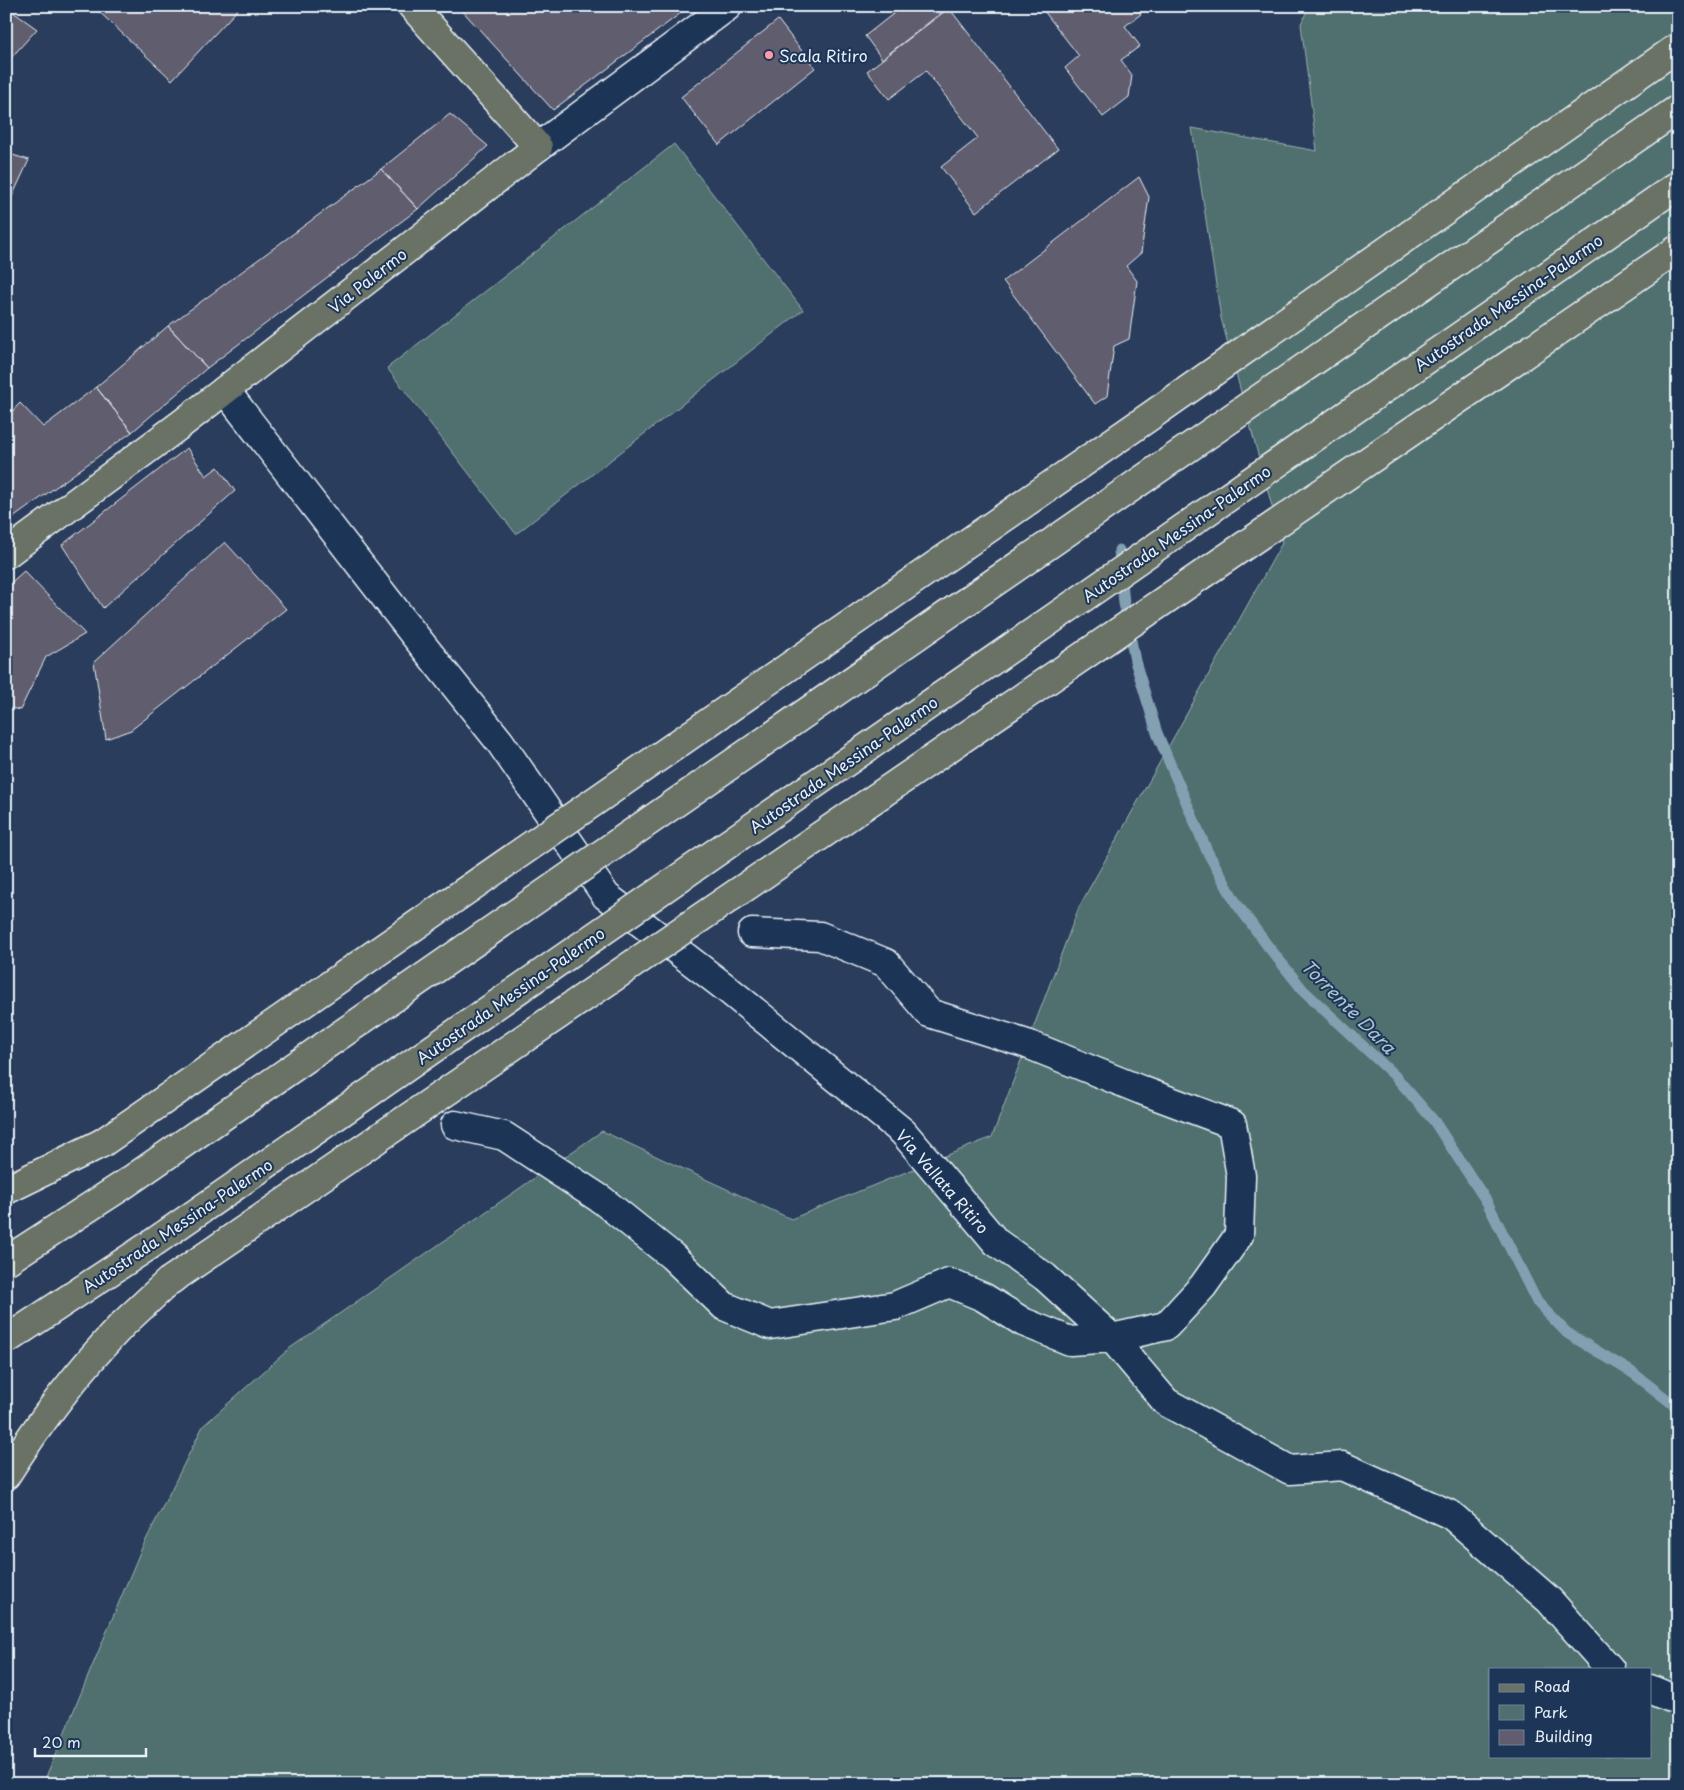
<svg xmlns="http://www.w3.org/2000/svg" width="1684" height="1790" viewBox="0 0 1684 1790" font-family="'Playpen Sans',sans-serif">
  <rect width="100%" height="100%" fill="#2b3d5c"/>
  <filter id="ink" filterUnits="userSpaceOnUse"><feTurbulence type="fractalNoise" baseFrequency=".02" numOctaves="2"/><feDisplacementMap in="SourceGraphic" scale="10" xChannelSelector="R" yChannelSelector="G"/><feConvolveMatrix kernelMatrix="1 2 1 2 8 2 1 2 1" color-interpolation-filters="sRGB"/></filter>
  <g filter="url(#ink)">
    <path fill="#506f6e" stroke="#9cb0b3" fill-rule="evenodd" d="M1309 6H1678V1784H43L140 1552 203 1426 290 1348 602 1131 791 1219 992 1137 1079 907 1282 543 1221 318 1192 128 1317 151 1301 24ZM1490 1669H1650V1756H1490Z
      M674 144 803 310 516 534 387 368Z"/>
    <g fill="none" stroke-linecap="round" stroke-linejoin="round">
      <path stroke="#83a0b3" stroke-width="11" d="M1119 550 1124 603 1135 661 1157 733 1207 851 1236 903 1267 945 1303 990 1395 1076 1434 1121 1487 1202 1537 1302 1567 1333 1633 1373 1678 1408"/>
    </g>
    <path fill="#615d6e" stroke="#e8f1f8" d="M93 6H241L172 80Z
      M458 6H690L553 110Z
      M903 6H937L942 12 882 59 865 36Z
      M1040 6H1135L1141 14 1125 26 1140 46 1121 60 1132 75 1129 97 1103 117 1065 68 1079 56Z
      M6 7 37 29 8 61H6Z
      M949 8 1058 149 976 212 941 167 978 138 926 71 889 99 867 71Z
      M778 20 815 68 719 145 681 97Z
      M450 114 488 146 418 209 381 169Z
      M6 153 29 160 11 199 6 198Z
      M381 169 418 209 207 368 168 326Z
      M1139 177 1149 197 1141 253 1126 266 1137 281 1129 339 1114 346 1107 396 1095 404 1003 281Z
      M168 326 207 368 132 432 96 387Z
      M96 387 132 432 13 518 6 510V418L20 403 43 427Z
      M187 448 206 476 218 467 235 491 103 608 62 545Z
      M225 542 286 609 131 730 106 739 94 662Z
      M24 571 85 634 46 657 20 710 6 707V587Z"/>
    <g fill="none" stroke-linecap="round" stroke-linejoin="round">
      <defs>
        <path id="minor" d="M538 147 728 6
          M225 390 412 632 500 742 606 896 726 988 903 1132 996 1242 1045 1277 1112 1338 1166 1402 1290 1470 1342 1466 1451 1515 1549 1600 1610 1669
          M455 1125 504 1136 602 1200 672 1256 724 1306 770 1325 895 1306 949 1283 983 1297 1023 1322 1070 1341 1112 1338 1166 1326 1203 1286 1239 1235 1241 1176 1232 1124 1141 1090 1027 1044 929 1013 886 963 820 936 752 933
          M1650 1689 1678 1701"/>
        <path id="major" d="M6 554 180 425 538 147 412 6"/>
        <path id="highway" d="M6 1190 102 1143
          M6 1475C40 1421 79 1370 123 1324 138 1310 153 1296 168 1282"/>
      </defs>
      <use href="#minor" stroke="#e8f1f8" stroke-width="31"/>
      <use href="#major" stroke="#e8f1f8" stroke-width="31"/>
      <use href="#highway" stroke="#e8f1f8" stroke-width="31"/>
      <use href="#minor" stroke="#1d3557" stroke-width="28"/>
      <use href="#major" stroke="#6a7266" stroke-width="28"/>
      <use href="#highway" stroke="#6a7266" stroke-width="28"/>
      <defs>
        <path id="highway-bridge" d="M102 1143 1149 417 1678 47
          M6 1261 122 1186 1678 109
          M168 1282 1678 249
          M6 1340 150 1245 1678 185"/>
      </defs>
      <use href="#highway-bridge" stroke="#e8f1f8" stroke-width="31" stroke-linecap="butt"/>
      <use href="#highway-bridge" stroke="#6a7266" stroke-width="28"/>
    </g>
  </g>
  <circle fill="#ff9aa2" stroke="#1d3557" stroke-width="2" cx="769" cy="55" r="5"/>
  <g text-anchor="middle" dominant-baseline="central" stroke-width="4" stroke-linejoin="round" paint-order="stroke">
    <g font-size="16" fill="#e8f1f8" stroke="#1d3557" text-anchor="start">
      <text x="779" y="55">Scala Ritiro</text>
    </g>
    <g font-size="16" fill="#e8f1f8" stroke="#1d3557">
      <text transform="translate(367 280) rotate(-38)">Via Palermo</text>
      <text transform="translate(1508 302) rotate(-35)">Autostrada Messina-Palermo</text>
      <text transform="translate(1176 533) rotate(-35)">Autostrada Messina-Palermo</text>
      <text transform="translate(843 764) rotate(-35)">Autostrada Messina-Palermo</text>
      <text transform="translate(510 995) rotate(-35)">Autostrada Messina-Palermo</text>
      <text transform="translate(943 1181) rotate(49)">Via Vallata Ritiro</text>
      <text transform="translate(177 1225) rotate(-34)">Autostrada Messina-Palermo</text>
    </g>
    <g font-size="18" font-style="italic" fill="#adc2d0" stroke="#1d3557">
      <text transform="translate(1349 1006) rotate(45)">Torrente Dara</text>
    </g>
  </g>
  <rect width="1684" height="1790" fill="none" stroke="#1d3557" stroke-width="25"/>
  <rect x="12" y="12" width="1659" height="1765" fill="none" stroke="#e8f1f8" stroke-width="2" filter="url(#ink)"/>
  <rect x="1489" y="1668" width="162" height="90" fill="#1d3557" stroke="#6e8097"/>
  <rect x="1499" y="1684" width="25" height="8" fill="#6a7266" stroke="#6e8097"/>
  <text x="1534" y="1692" font-size="15" fill="#e8f1f8">Road</text>
  <rect x="1499" y="1705" width="25" height="15" fill="#506f6e" stroke="#6e8097"/>
  <text x="1534" y="1718" font-size="15" fill="#e8f1f8">Park</text>
  <rect x="1499" y="1730" width="25" height="15" fill="#615d6e" stroke="#6e8097"/>
  <text x="1534" y="1742" font-size="15" fill="#e8f1f8">Building</text>
  <path d="M35 1748v8h111v-8" fill="none" stroke="#e8f1f8" stroke-width="2.5"/>
  <text x="42" y="1748" font-size="15" fill="#e8f1f8" stroke="#1d3557" stroke-width="4" paint-order="stroke">20 m</text>
</svg>
